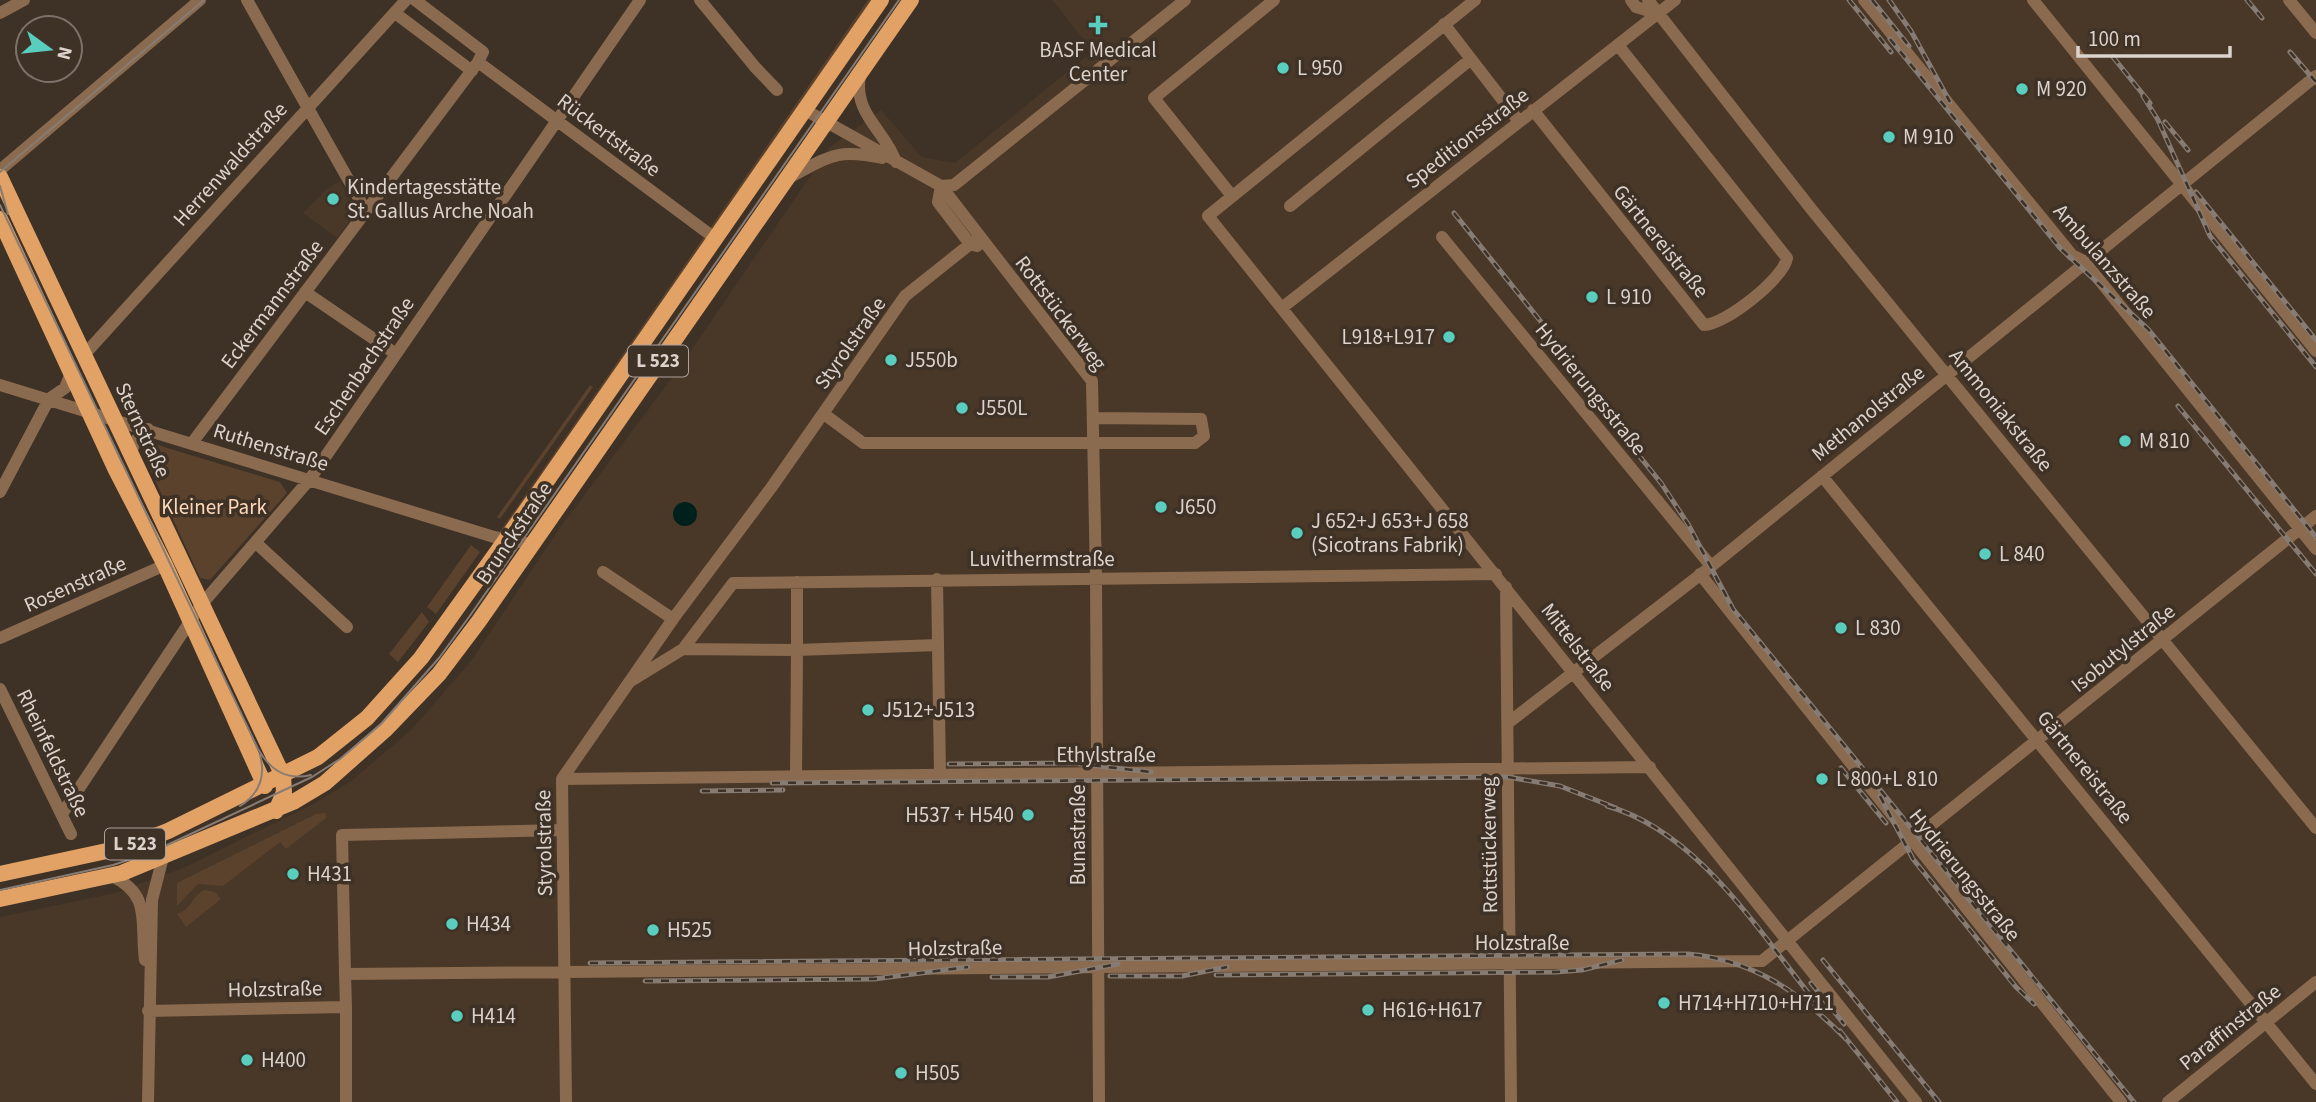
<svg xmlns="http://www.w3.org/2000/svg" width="2316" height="1102" viewBox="0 0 2316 1102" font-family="'Source Sans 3',sans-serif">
  <rect width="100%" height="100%" fill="#3e3126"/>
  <path fill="#493727" d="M1052 0H2316V1102H0V917L115 893 183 868 315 803 351 781 411 730 471 661 559 529 677 371 830 147 881 110 922 157 955 163 1093 51Z
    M340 181 357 211 337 238 303 213 328 188Z"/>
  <path fill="#5b422c" d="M868 0H875L505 532 499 533Z
    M590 385 593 387 500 519 497 517Z
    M154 444 280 482 287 493 210 580 200 578 144 456 148 446Z
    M471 545 480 552 436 614 427 607Z
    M422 612 429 622 398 662 389 654Z
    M325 813 326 818 286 849 280 842 223 886 198 884 177 906V883L316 814Z
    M204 890 215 892 221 899 186 927 177 914C190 911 192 896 204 890Z"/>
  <path fill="#00201c" d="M673 514a12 12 0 1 1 24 0a12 12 0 1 1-24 0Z"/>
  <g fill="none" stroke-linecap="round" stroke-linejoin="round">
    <path stroke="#8b6b4f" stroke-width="12" d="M247 0 366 211
      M700 0 755 67 777 90
      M1475 0 1208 216 1916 1102
      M1631 0 1636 7 1659 14
      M1648 0 1812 210 2316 828
      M1864 0 2072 255 2084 261 2316 549
      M2033 0 2316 351
      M2289 0 2316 33
      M0 13 24 0
      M395 13 472 71
      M1444 24 1518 120
      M478 62 716 239
      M860 76C853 114 885 130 896 162
      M805 110 941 186 1092 381 1096 578 1099 1102
      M1533 110 1704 325C1725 325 1784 278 1787 258L1618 45
      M0 170 200 0
      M788 178C829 157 835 148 882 158
      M941 186 954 185 1185 0
      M941 186 938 202 970 244 977 246
      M1232 196 1154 98 1274 0
      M1290 206 1471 59
      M1442 237 1711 566
      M305 292 396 354
      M1283 307 1675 0
      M84 355 406 0
      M0 385 494 537 531 544
      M824 414 863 443H1195L1204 436 1201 419 1093 418
      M192 443 478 62 483 52 415 0
      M130 453 137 439 148 429
      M1822 476 2316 1084
      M0 492 49 399 65 388 71 373
      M256 543 347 627
      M603 572 673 619 771 488 905 296 979 237
      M1700 574 2121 1102
      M937 579 940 775
      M797 582V650L938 645
      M1506 587 1511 1102
      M0 638 165 565
      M683 649 797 650 796 776
      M631 681 683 649 733 583 1496 574
      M0 689 71 834
      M1508 723 1709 568 2316 76
      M562 779 1650 767
      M62 814 201 605 310 479 640 0
      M112 876C152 895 140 922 145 960
      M345 974 342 835 562 830
      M346 1007V1102
      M148 1011 346 1007 345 974 1762 961 2316 516
      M148 1102 152 900 163 857
      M566 1102 562 779 673 619
      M2168 1102 2316 982"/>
    <path stroke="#e2a165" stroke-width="16" d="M0 177 283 776 284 792 276 811
      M0 219 115 468 165 565 265 786
      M0 874 130 846 168 831 318 757 367 718 421 658 505 541 881 0
      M0 899 122 873 295 801 325 783 386 729 439 674 479 621 911 0"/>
    <path stroke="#877c73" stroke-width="2" d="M0 172 204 0
      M0 186 8 214
      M0 205 258 749C270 770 286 781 311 775
      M240 806C259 794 266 777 260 755
      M0 890 113 865 150 853 312 777 340 759 381 724 439 658 469 617 899 0"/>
    <defs>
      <path id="rail" d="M1849 0 1891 52
        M1872 0 1909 46
        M1889 0 1911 31 1950 102
        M2247 0 2262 18
        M1890 39 2060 248 2148 329 2316 537
        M2290 52 2316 82
        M2113 57 2150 103
        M2143 96 2158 120 2210 236 2316 367
        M2165 122 2188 150
        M2196 192 2316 340
        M1454 213 1558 343 1592 397 1661 483 1688 524 1733 609 2134 1102
        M2178 406 2316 574
        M949 764 1072 763 1151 772
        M1841 768 1886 823
        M772 783 1508 777 1560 786 1616 808
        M702 791 783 790
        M1880 796 1913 859 2016 987 2034 1004
        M1607 806C1697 831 1757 929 1813 999
        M1823 960 1939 1102
        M590 963 1688 954C1754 960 1801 993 1846 1039
        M1216 975 1556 972 1582 970 1622 960
        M1110 976H1182L1227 967
        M992 977H1048L1118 964
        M645 981 874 979 968 967
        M1811 983 1844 1024
        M1840 1031 1897 1102"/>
    </defs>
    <use href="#rail" stroke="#877c73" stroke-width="5"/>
    <use href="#rail" stroke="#3e3126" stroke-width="2.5" stroke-dasharray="8" stroke-linecap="butt"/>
  </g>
  <g fill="#59cebe" stroke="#3e3126" stroke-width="2.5">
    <path d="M1094.5 14.5h7v7h7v7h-7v7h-7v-7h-7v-7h7z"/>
    <circle cx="1283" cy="68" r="7"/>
    <circle cx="2022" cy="89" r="7"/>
    <circle cx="1889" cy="137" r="7"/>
    <circle cx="333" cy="199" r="7"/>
    <circle cx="1592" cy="297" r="7"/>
    <circle cx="1449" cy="337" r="7"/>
    <circle cx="891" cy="360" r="7"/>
    <circle cx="962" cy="408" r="7"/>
    <circle cx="2125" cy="441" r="7"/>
    <circle cx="1161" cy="507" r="7"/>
    <circle cx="1297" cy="533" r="7"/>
    <circle cx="1985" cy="554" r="7"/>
    <circle cx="1841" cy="628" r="7"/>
    <circle cx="868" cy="710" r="7"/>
    <circle cx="1822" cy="779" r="7"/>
    <circle cx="1028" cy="815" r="7"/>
    <circle cx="293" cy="874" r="7"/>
    <circle cx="452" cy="924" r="7"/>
    <circle cx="653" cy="930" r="7"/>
    <circle cx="1664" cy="1003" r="7"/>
    <circle cx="1368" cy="1010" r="7"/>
    <circle cx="457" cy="1016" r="7"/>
    <circle cx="247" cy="1060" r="7"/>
    <circle cx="901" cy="1073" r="7"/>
  </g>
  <g text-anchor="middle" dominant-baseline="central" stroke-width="7" stroke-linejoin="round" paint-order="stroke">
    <g fill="#3e3126" stroke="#ada29b" stroke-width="2">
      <rect x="628" y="345.5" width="60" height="31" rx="5"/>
      <rect x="105" y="828.5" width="60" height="31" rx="5"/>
    </g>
    <g font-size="19" font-weight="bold" fill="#dcd3cd">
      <text x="658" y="361">L 523</text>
      <text x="135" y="844">L 523</text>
    </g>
    <g font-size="21" fill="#dcd3cd" stroke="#3e3126" text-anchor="start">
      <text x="1098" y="50" text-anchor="middle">BASF Medical<tspan x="1098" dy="24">Center</tspan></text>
      <text x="1297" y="68">L 950</text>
      <text x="2036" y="89">M 920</text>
      <text x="1903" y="137">M 910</text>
      <text x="347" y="187">Kindertagesstätte<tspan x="347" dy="24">St. Gallus Arche Noah</tspan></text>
      <text x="1606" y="297">L 910</text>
      <text x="1435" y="337" text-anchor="end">L918+L917</text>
      <text x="905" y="360">J550b</text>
      <text x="976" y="408">J550L</text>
      <text x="2139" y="441">M 810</text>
      <text x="1175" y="507">J650</text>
      <text x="1311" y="521">J 652+J 653+J 658<tspan x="1311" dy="24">(Sicotrans Fabrik)</tspan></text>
      <text x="1999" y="554">L 840</text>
      <text x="1855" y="628">L 830</text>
      <text x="882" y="710">J512+J513</text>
      <text x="1836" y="779">L 800+L 810</text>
      <text x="1014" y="815" text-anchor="end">H537 + H540</text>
      <text x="307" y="874">H431</text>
      <text x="466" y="924">H434</text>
      <text x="667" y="930">H525</text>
      <text x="1678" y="1003">H714+H710+H711</text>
      <text x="1382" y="1010">H616+H617</text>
      <text x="471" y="1016">H414</text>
      <text x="261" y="1060">H400</text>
      <text x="915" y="1073">H505</text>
    </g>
    <g font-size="21" fill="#dcd3cd" stroke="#3e3126">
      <text transform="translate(609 135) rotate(37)">Rückertstraße</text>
      <text transform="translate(1467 138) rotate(-38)">Speditionsstraße</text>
      <text transform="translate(230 164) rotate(-48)">Herrenwaldstraße</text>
      <text transform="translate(1661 241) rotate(51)">Gärtnereistraße</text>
      <text transform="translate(2105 261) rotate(49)">Ambulanzstraße</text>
      <text transform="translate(272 304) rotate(-53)">Eckermannstraße</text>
      <text transform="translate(1061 313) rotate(53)">Rottstückerweg</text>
      <text transform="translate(850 343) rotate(-55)">Styrolstraße</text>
      <text transform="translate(364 366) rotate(-56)">Eschenbachstraße</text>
      <text transform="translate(1591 389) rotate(51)">Hydrierungsstraße</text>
      <text transform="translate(2001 410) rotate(51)">Ammoniakstraße</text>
      <text transform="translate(1868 413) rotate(-39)">Methanolstraße</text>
      <text transform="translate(143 430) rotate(65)">Sternstraße</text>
      <text transform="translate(271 447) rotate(17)">Ruthenstraße</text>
      <text transform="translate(514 533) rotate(-56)">Brunckstraße</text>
      <text x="1042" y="559">Luvithermstraße</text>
      <text transform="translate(75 584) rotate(-24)">Rosenstraße</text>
      <text transform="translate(1578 647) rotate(52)">Mittelstraße</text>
      <text transform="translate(2123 648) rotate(-39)">Isobutylstraße</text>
      <text transform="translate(53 753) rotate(64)">Rheinfeldstraße</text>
      <text x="1106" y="755">Ethylstraße</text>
      <text transform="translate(2085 767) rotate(51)">Gärtnereistraße</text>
      <text transform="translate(1078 835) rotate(-90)">Bunastraße</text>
      <text transform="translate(544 843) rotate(-91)">Styrolstraße</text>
      <text transform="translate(1489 845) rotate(-91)">Rottstückerweg</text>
      <text transform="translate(1965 875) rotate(51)">Hydrierungsstraße</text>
      <text x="1522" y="943">Holzstraße</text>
      <text transform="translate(955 948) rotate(-1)">Holzstraße</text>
      <text transform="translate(275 989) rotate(-1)">Holzstraße</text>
      <text transform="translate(2230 1027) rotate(-39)">Paraffinstraße</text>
    </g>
    <g font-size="21" fill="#fed8b9" stroke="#3e3126">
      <text x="214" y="507">Kleiner Park</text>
    </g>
  </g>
  <g transform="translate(49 49) rotate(105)"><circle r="33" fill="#3e3126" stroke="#7d7269" stroke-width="2"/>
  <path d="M0-5L12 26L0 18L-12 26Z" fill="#59cebe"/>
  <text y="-10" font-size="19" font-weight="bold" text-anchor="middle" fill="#dcd3cd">N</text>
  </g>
  <path d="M2078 46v10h152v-10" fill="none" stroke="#dcd3cd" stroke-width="3.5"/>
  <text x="2088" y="46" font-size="21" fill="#dcd3cd" stroke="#3e3126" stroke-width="5" paint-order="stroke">100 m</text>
</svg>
